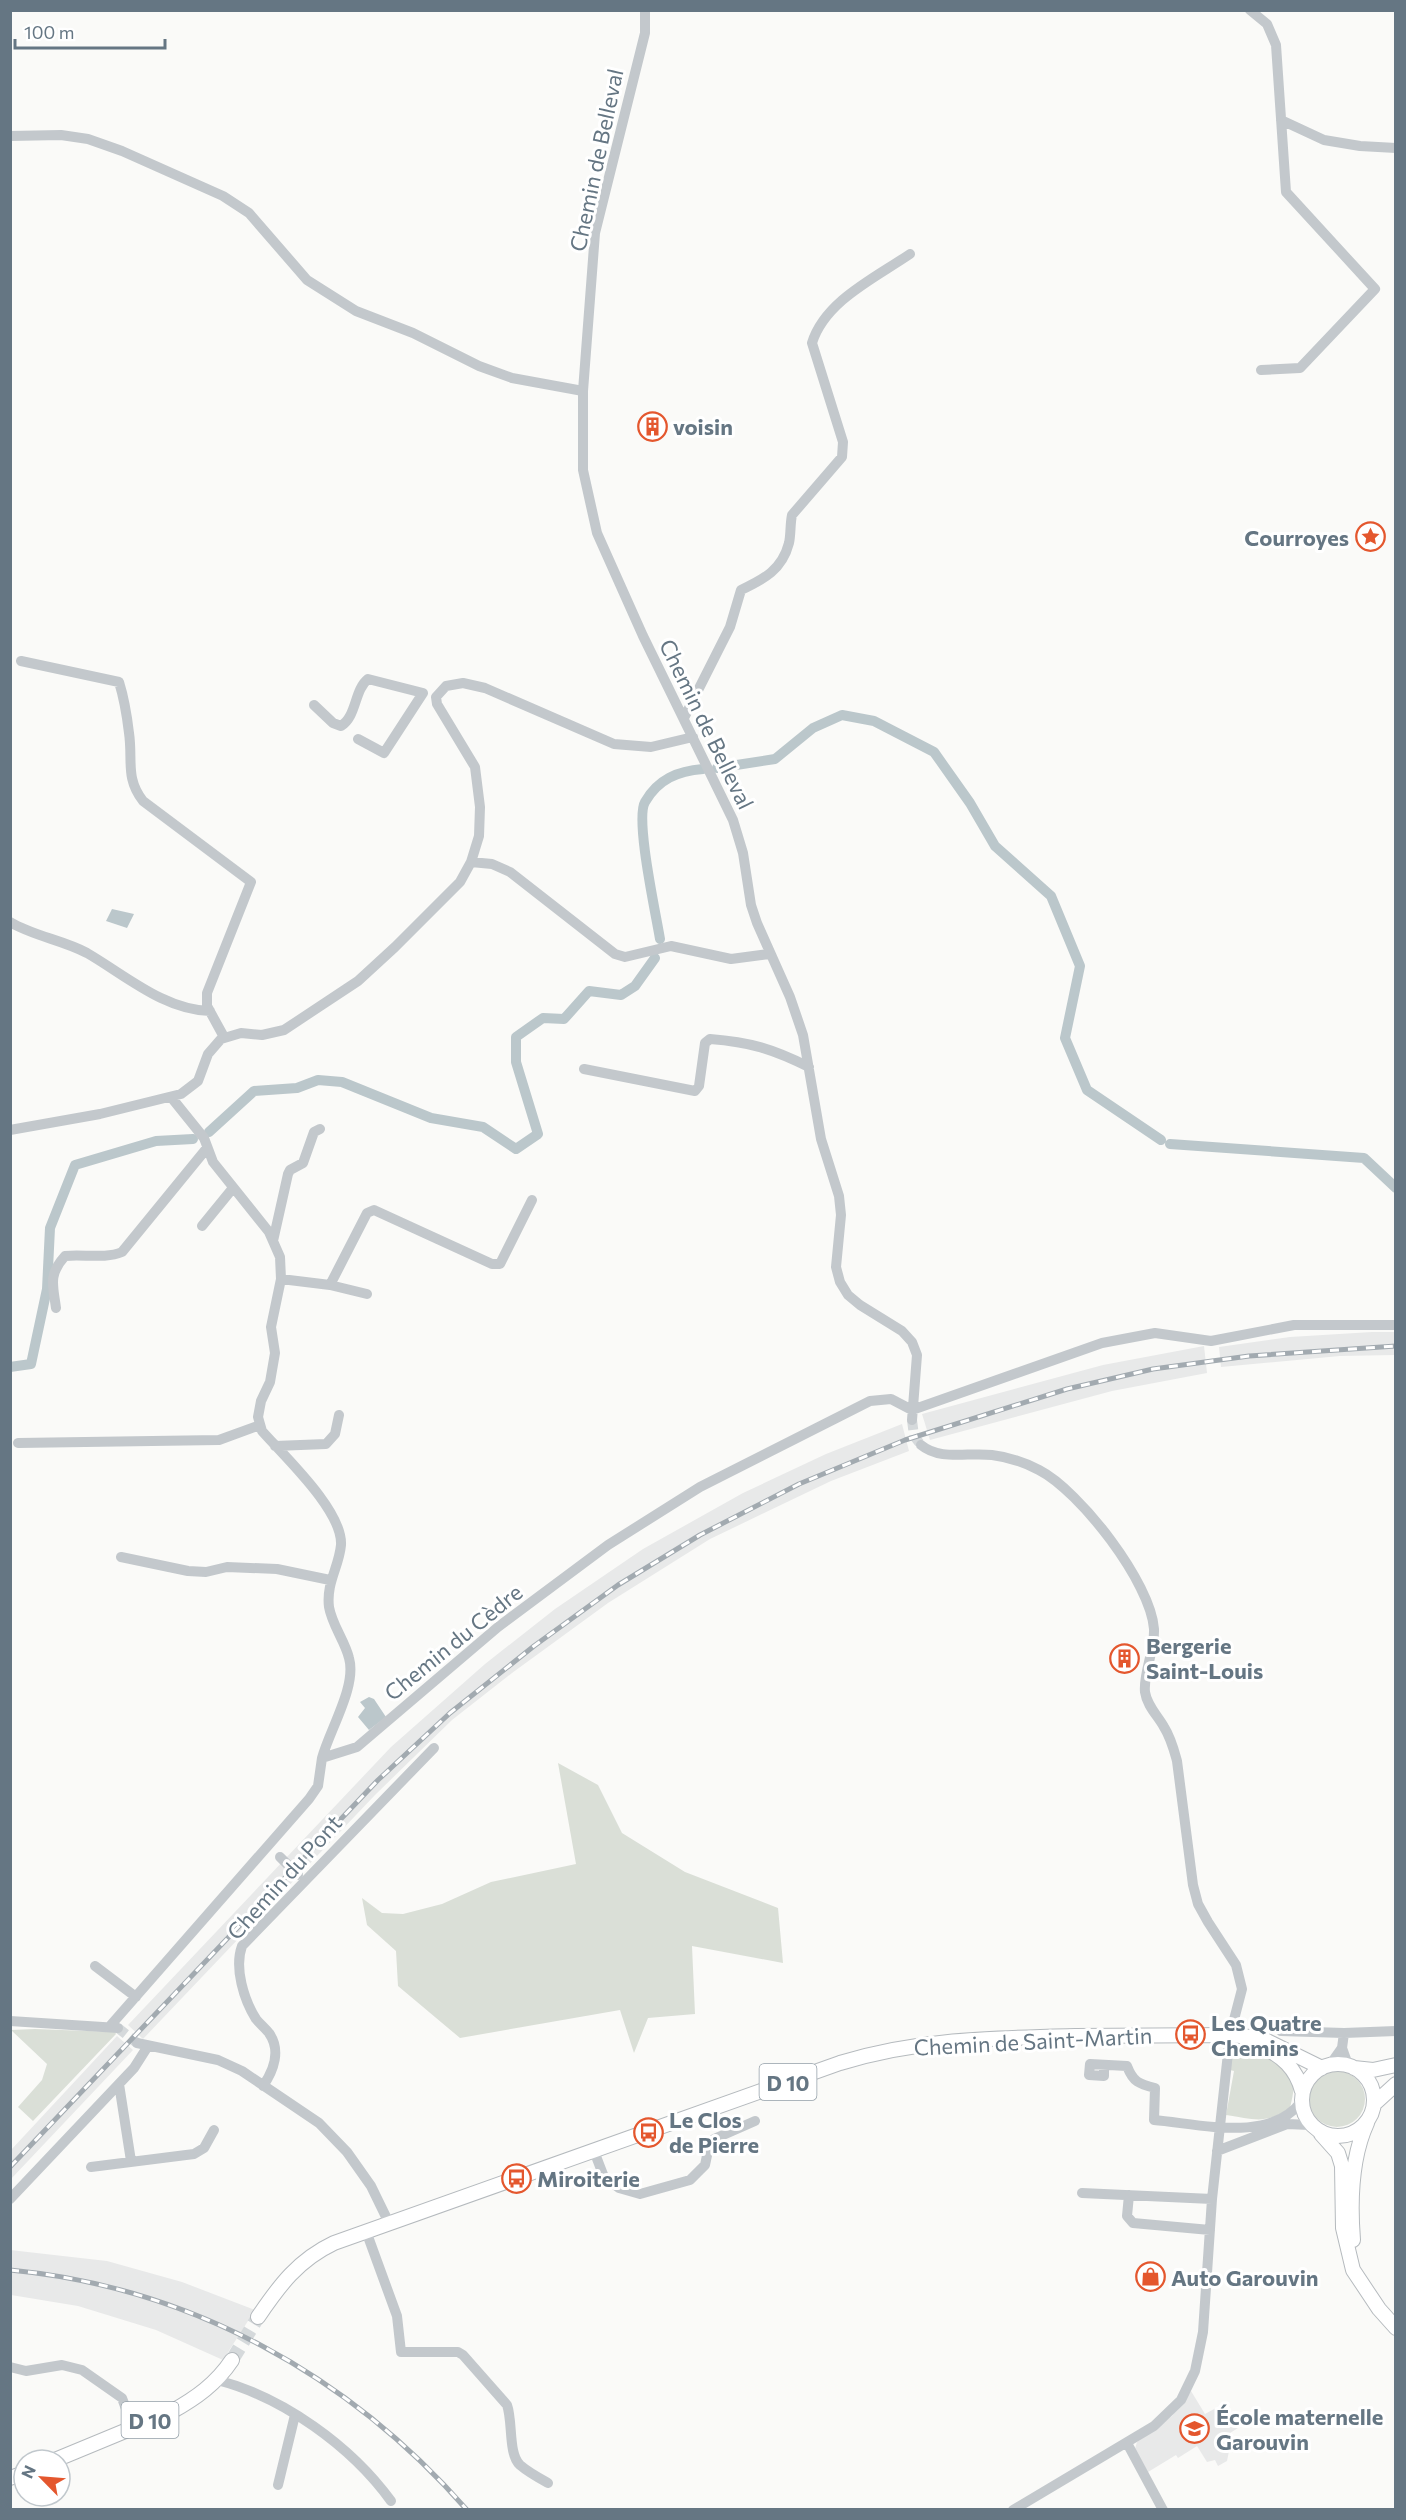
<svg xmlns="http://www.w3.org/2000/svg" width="1406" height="2520" viewBox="0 0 1406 2520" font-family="Commissioner,sans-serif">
  <rect width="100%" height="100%" fill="#fafaf8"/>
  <path fill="#e8e9e9" d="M1372 1332H1395V1355L1340 1356 1221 1367 1219 1347 1290 1337Z
    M1204 1346 1207 1373 1112 1391 930 1440 922 1414 1103 1365Z
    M902 1424 909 1451 831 1481 710 1539 608 1603 512 1673 452 1720 375 1795 143 2039 128 2025 391 1747 485 1664 555 1609 643 1549 743 1493 826 1454Z
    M117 2036 133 2050 11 2179V2150Z
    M10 2250 107 2261 182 2282 255 2310 223 2360 156 2330 78 2306 11 2295Z
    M1191 2391 1205 2414 1216 2408 1246 2423 1222 2438 1229 2451 1227 2461 1218 2466 1215 2460 1207 2462 1197 2446 1178 2458 1176 2455 1148 2472 1135 2449 1137 2442 1172 2416Z"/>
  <path fill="#dadfd7" d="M558 1763 598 1785 622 1833 685 1872 778 1908 783 1963 692 1946 695 2014 648 2018 634 2053 620 2010 460 2038 398 1986 396 1951 367 1925 362 1898 382 1913 403 1914 442 1904 491 1882 576 1864Z
    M35 2029 115 2032 116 2034 33 2121 18 2107 42 2080 47 2064 11 2030Z
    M1232 2047C1248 2049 1289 2061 1293 2079 1295 2088 1292 2099 1290 2108 1265 2125 1254 2119 1226 2115L1234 2071 1230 2070Z
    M1309 2099a28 28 0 1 1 56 0a28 28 0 1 1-56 0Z"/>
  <path fill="#bbc7cb" d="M112 909 134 914 127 928 106 921Z
    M369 1697 374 1699 386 1717 369 1730 358 1717 365 1708 360 1702Z"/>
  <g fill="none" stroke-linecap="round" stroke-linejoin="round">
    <path stroke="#bbc7cb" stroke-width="10" d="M717 768 775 759 813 728 842 715 874 721 934 752 970 803 995 846 1051 896 1080 966 1065 1038 1087 1090 1161 1140
      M660 939C656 914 635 819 645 802 658 779 678 771 703 769
      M209 1132 254 1091 297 1088 318 1080 342 1082 431 1118 483 1127 516 1149 538 1134 516 1062V1037L543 1018 564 1019 589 991 621 995 635 986 655 958
      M1170 1144 1364 1158 1396 1188
      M10 1367 31 1364 47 1289 50 1228 75 1165 156 1141 193 1139"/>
    <path stroke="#d5d9db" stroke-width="10" stroke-dasharray="10 5" stroke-linecap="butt" d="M912 1420 914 1436 921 1445
      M118 2028 137 2043"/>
    <path stroke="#d5d9db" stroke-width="14" stroke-dasharray="14 7" stroke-linecap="butt" d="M232 2360 258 2317"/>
    <defs>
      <path id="major" d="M1261 2046C1282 2056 1296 2068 1302 2091
        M1302 2100a36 36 0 1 1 72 0a36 36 0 1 1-72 0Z
        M1354 2068 1373 2070 1396 2065
        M1374 2104 1396 2084
        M1321 2134 1338 2153 1342 2166 1343 2228 1353 2270 1379 2309 1396 2328
        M1353 2240C1350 2202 1351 2158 1367 2123
        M258 2317C279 2286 298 2260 334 2243L840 2063C920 2039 992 2038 1075 2036 1127 2036 1178 2035 1230 2035L1261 2038 1322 2068
        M55 2460 171 2412C196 2398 216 2384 232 2360
        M10 2478 24 2473"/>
    </defs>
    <use href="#major" stroke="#b5babe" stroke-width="16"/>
    <path stroke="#c3c8cc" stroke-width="10" d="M645 10V33L595 233 583 391V470L597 533 643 636 733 820 743 853 751 905 757 923 790 997 803 1035 821 1139 839 1196 841 1215 836 1267 840 1282 848 1295 860 1305 902 1331 912 1342 917 1355 912 1420
      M1250 10 1267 24 1276 45 1286 192 1375 289 1300 368 1261 370
      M1281 120 1324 140 1360 146 1396 148
      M10 136 61 135 88 139 122 151 223 196 249 213 307 280 356 311 413 333 479 366 512 378 583 391
      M21 661 119 682C124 698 127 716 129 733 133 760 125 778 143 801L251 882 207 993V1006L224 1037
      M314 705 333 723 341 726C357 716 354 690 368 679L423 693 384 753 358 739
      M684 718 730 627 741 590C764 579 782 570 789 543 791 534 790 524 792 515L842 457 843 442 812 343C825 301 875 278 910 254
      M471 862 492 864 510 872 615 954 625 957 671 946 731 959 769 954
      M10 922C33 936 63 940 87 953 125 975 164 1010 210 1011
      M584 1069 695 1091 699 1086 705 1043 710 1039C750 1042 773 1049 809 1067
      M171 1097 204 1138 213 1162 269 1232 280 1257 281 1279 271 1327 275 1353 270 1382 261 1401 258 1417 262 1431C285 1457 343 1511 341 1545 339 1567 326 1583 329 1607 332 1625 345 1641 349 1658 357 1686 330 1729 322 1758
      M10 1130 100 1114 181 1094 198 1081 208 1054 221 1039 241 1033 262 1035 284 1030 358 981 395 947 460 882 471 862 479 836 480 807 475 767 437 704 436 697 446 686 463 683 485 688 614 744 651 747 693 737
      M202 1226 233 1188
      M273 1241 288 1174 290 1170 303 1163 314 1132 320 1129
      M281 1279 330 1285 367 1213 374 1210 492 1264H500L532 1200
      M330 1285 367 1294
      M56 1308C53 1285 48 1275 65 1256 83 1254 105 1259 122 1252L207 1148
      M18 1443 219 1440 260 1425
      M921 1445C940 1461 968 1452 992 1455 1008 1457 1024 1462 1039 1470 1080 1491 1151 1583 1154 1629 1155 1650 1143 1673 1145 1692 1147 1706 1158 1716 1164 1727 1171 1738 1174 1750 1177 1761L1193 1885 1198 1904 1208 1922 1236 1965 1242 1989 1230 2035 1212 2199 1203 2332 1195 2371 1181 2400 1154 2426 1013 2510
      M275 1446 326 1444 335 1434 339 1415
      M121 1557 188 1571 206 1572 227 1567 277 1569 330 1580
      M95 1966 136 1997
      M10 2021 118 2028
      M110 2026 309 1799 318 1786 322 1758 357 1747 498 1627 608 1545 700 1487 870 1401 891 1399 912 1410 1102 1343 1155 1333 1211 1341 1294 1325H1396
      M1281 2031 1344 2033 1342 2048
      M1344 2033 1396 2031
      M137 2043 218 2060 242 2071 319 2123 347 2152 371 2186 389 2223
      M1104 2065V2076L1089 2075 1090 2064 1127 2066C1133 2082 1139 2084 1155 2088L1154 2120C1200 2124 1270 2143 1301 2102
      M1330 2065 1342 2048 1348 2065
      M119 2084 131 2161
      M263 2086C274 2070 281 2050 269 2033 265 2028 260 2024 256 2019 244 2000 234 1968 242 1946L434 1748
      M594 2151 604 2177 619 2188 640 2194 690 2180 705 2165 709 2146 714 2139 755 2121
      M1217 2151 1287 2124 1310 2125
      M91 2167 194 2154 204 2148 214 2130
      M1082 2193 1212 2199
      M1129 2195 1127 2216 1133 2223 1210 2230
      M10 2199 134 2068 148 2046
      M366 2231 397 2316 401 2352H458L463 2355 507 2405C513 2421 508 2454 520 2465 528 2472 539 2478 548 2483
      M10 2367 26 2371 62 2365 82 2370 122 2398 133 2428
      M217 2380C283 2397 351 2446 391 2501
      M1127 2443 1163 2510
      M278 2485 295 2415"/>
    <use href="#major" stroke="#fff" stroke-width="14"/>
    <defs>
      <path id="rail" d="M10 2167 378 1780 450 1713 534 1646 618 1585 700 1535 799 1484 905 1440 1067 1389 1153 1369 1249 1356 1396 1346
        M10 2270C190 2287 349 2375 467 2510"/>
    </defs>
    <use href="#rail" stroke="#a2aab0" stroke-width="5"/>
    <use href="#rail" stroke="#fff" stroke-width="3" stroke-dasharray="9" stroke-linecap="butt"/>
    <path stroke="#c3c8cc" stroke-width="10" d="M280 1857 298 1875"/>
  </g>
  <defs>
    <symbol id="building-ring" viewBox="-11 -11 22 22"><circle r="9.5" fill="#fff" stroke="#e4572e" stroke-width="1.5"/><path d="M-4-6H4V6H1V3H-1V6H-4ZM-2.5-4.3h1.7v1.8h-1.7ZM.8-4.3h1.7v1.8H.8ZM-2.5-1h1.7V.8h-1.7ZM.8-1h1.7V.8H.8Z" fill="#e4572e"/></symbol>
    <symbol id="sight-ring" viewBox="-11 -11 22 22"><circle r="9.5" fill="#fff" stroke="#e4572e" stroke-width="1.5"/><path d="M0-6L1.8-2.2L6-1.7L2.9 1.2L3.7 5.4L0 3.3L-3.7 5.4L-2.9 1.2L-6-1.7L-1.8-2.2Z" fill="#e4572e"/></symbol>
    <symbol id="bus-ring" viewBox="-11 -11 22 22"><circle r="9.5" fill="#fff" stroke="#e4572e" stroke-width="1.5"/><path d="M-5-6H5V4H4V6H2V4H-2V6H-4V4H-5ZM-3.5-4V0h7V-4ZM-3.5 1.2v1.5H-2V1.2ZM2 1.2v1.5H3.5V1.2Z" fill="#e4572e"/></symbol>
    <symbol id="shop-ring" viewBox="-11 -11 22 22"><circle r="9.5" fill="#fff" stroke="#e4572e" stroke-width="1.5"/><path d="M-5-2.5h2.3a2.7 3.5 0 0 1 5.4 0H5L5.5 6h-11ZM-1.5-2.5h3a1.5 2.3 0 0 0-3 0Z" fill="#e4572e"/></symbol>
    <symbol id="school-ring" viewBox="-11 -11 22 22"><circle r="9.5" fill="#fff" stroke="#e4572e" stroke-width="1.5"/><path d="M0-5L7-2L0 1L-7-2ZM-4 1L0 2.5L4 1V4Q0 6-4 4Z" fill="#e4572e"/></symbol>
  </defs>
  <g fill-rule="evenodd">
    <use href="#building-ring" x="636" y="410" width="33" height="33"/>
    <use href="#sight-ring" x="1354" y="520" width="33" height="33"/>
    <use href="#building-ring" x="1108" y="1642" width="33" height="33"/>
    <use href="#bus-ring" x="1174" y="2018" width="33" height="33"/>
    <use href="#bus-ring" x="632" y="2116" width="33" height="33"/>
    <use href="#bus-ring" x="500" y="2162" width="33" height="33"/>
    <use href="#shop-ring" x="1134" y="2260" width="33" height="33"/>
    <use href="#school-ring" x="1178" y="2412" width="33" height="33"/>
  </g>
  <g text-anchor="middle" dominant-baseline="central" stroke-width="6" stroke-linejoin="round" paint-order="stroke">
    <g fill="#fff" stroke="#939fa8" stroke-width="1.5">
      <rect x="759.5" y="2064" width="57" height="36" rx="4.5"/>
      <rect x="121.5" y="2402" width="57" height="36" rx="4.5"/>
    </g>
    <g font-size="21" font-weight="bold" fill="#657683">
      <text x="788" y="2082">D 10</text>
      <text x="150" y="2420">D 10</text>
    </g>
    <g font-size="22" fill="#657683" stroke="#fff">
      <text transform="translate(596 160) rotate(-78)">Chemin de Belleval</text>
      <text transform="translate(707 724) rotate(64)">Chemin de Belleval</text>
      <text transform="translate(453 1642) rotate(-39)">Chemin du Cèdre</text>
      <text transform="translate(284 1877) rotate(-48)">Chemin du Pont</text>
      <text transform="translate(1033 2041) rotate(-3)">Chemin de Saint-Martin</text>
    </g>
    <g font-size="22" font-weight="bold" fill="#657683" stroke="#fff" text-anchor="start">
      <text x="673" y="426">voisin</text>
      <text x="1349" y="537" text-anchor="end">Courroyes</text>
      <text x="1146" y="1645">Bergerie<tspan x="1146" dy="25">Saint-Louis</tspan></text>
      <text x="1211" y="2022">Les Quatre<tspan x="1211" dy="25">Chemins</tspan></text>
      <text x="669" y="2119">Le Clos<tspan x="669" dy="25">de Pierre</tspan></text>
      <text x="537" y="2178">Miroiterie</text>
      <text x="1171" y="2277">Auto Garouvin</text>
      <text x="1216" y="2416">École maternelle<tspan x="1216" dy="25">Garouvin</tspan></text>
    </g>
  </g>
  <rect width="1406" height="2520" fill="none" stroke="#657683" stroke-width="24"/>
  <g transform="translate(42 2478) rotate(295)"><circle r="28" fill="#ffffff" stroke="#c1c8cd" stroke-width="1.5"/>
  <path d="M0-4.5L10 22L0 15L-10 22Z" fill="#e4572e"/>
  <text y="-9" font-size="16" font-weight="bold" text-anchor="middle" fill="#657683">N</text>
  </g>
  <path d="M15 39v9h150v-9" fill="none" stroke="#657683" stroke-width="3"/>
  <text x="24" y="39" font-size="18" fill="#657683" stroke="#ffffff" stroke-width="4.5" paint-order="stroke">100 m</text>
</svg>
